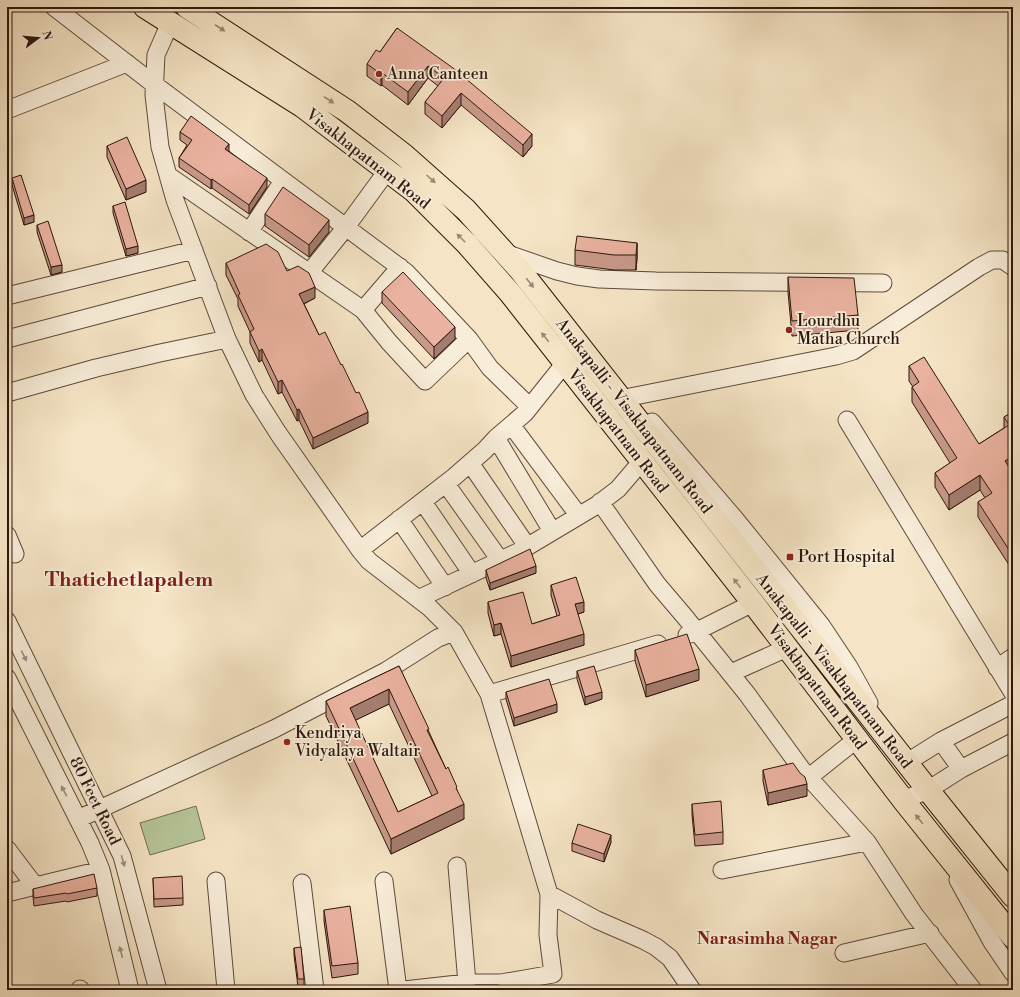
<svg xmlns="http://www.w3.org/2000/svg" width="1020" height="997" viewBox="0 0 1020 997" font-family="'Libre Bodoni',serif">
  <rect width="100%" height="100%" fill="#f5e4c5"/>
  <filter id="stains"><feTurbulence type="fractalNoise" baseFrequency=".005" numOctaves="4"/><feColorMatrix values="0 0 0 0 .2 0 0 0 0 .09 0 0 0 0 .02 0 0 0 .5 -.17"/></filter>
  <radialGradient id="worn" r=".72"><stop offset=".6" stop-color="#630" stop-opacity="0"/><stop offset="1" stop-color="#630" stop-opacity=".3"/></radialGradient>
  <path fill="#b6c599" stroke="#726e52" d="M196 806 205 839 150 855 140 823Z"/>
  <g fill="none" stroke-linecap="round" stroke-linejoin="round">
    <defs>
      <path id="minor" d="M54 7 155 85 406 272 469 339 490 368 530 407
        M170 23 156 55 154 95 160 147 175 200 227 339 254 395 278 433 360 550 369 561 430 608 454 632 489 694 549 894 548 935 553 974 501 983H467L404 990
        M7 110 127 63
        M169 176 363 310 389 342 425 381 469 339
        M249 232 283 181
        M505 253 557 271 577 276 599 279 656 281 883 283
        M309 273 346 227 387 171
        M7 296 194 250
        M363 310 400 267
        M7 339 208 286
        M7 393 96 368 160 353 227 339
        M630 397 836 356 853 351 979 267 992 260H1003L1013 267
        M847 420 1013 693
        M652 422 736 520 821 625 849 667 869 703
        M512 426 579 516
        M496 438 552 531
        M470 463 527 546
        M446 484 500 560
        M423 502 472 574
        M600 502 657 584 685 617 747 694 803 771 867 842 914 914 973 990
        M399 519 445 587
        M7 535 15 554
        M360 550 454 477 485 450 496 438 525 413 565 363
        M418 599 520 551 597 505 618 489 642 461
        M7 621 122 856 158 990
        M687 635 697 631 753 603
        M997 668 1013 657
        M731 673 787 648
        M7 678 90 843 101 870 130 990
        M489 694 658 644
        M941 741 961 769
        M906 763 941 741 1013 704
        M808 778 857 739
        M903 800 928 790 961 769 1013 742
        M78 819 274 729 386 671 438 638 454 632
        M7 849 35 886
        M457 866 467 983
        M722 870 867 842
        M958 880 992 942 1013 973
        M216 881 226 990
        M384 881 398 990
        M302 883 315 990
        M7 893 101 870
        M549 894 597 920 643 940 656 947 670 958 692 990
        M844 953 930 933
        M80 989 81 990"/>
      <path id="major" d="M145 7 302 106 414 191 467 244 510 293 565 363 753 603 904 801 1013 937
        M187 7 347 111 404 155 466 210 520 270 928 790 1013 896"/>
    </defs>
    <use href="#minor" stroke="#5f4a3a" stroke-width="19"/>
    <use href="#major" stroke="#2d170c" stroke-width="24"/>
    <use href="#minor" stroke="#f8edd9" stroke-width="17"/>
    <use href="#major" stroke="#f5e4c5" stroke-width="22"/>
  </g>
  <path fill="#c9998a" stroke="#2d170c" fill-rule="evenodd" d="M397 28 532 146 523 157 461 105 442 128 425 114V102L438 86 428 78 408 105 382 85 381 86 367 76V64L380 52Z
    M180 132 229 151 267 187 249 214 212 188 211 189 179 167V158L187 145 180 140Z
    M107 146 146 192 126 200 107 157Z
    M12 178 34 222 24 225 12 185Z
    M113 206 138 253 126 256 113 213Z
    M265 214 329 232 309 257 265 226Z
    M37 225 62 272 51 275 37 232Z
    M637 243V258L636 270H614L575 265V250Z
    M226 263 287 271 315 298 304 304 319 335 368 423 313 449 299 420 297 421 282 392 278 394 262 360 259 362 250 343V332L238 306V299L226 275Z
    M788 277 858 315V330L792 336 788 292Z
    M382 292 455 339 434 359 382 303Z
    M909 366 979 444 1004 428V417L1013 412V471L1012 472 1013 473V571L978 517V502L985 498 980 490 949 510 935 487V473L950 463 912 402V387H913L909 381Z
    M486 570 536 573 490 590 486 578Z
    M551 585 584 612 578 614 584 645 511 667 501 634 494 636 488 613V602L532 624 557 616 551 595Z
    M635 650 699 680 646 697 635 661Z
    M399 666 429 732 446 769 457 790 464 819 391 854 326 716V701ZM389 704 432 796 398 812 355 720Z
    M577 671 602 699 585 705 577 679Z
    M506 692 557 712 514 726 506 699Z
    M763 770 807 796 768 805 763 781Z
    M692 804 723 832V844L695 846 692 815Z
    M611 842 604 862 572 851V843Z
    M153 878 183 898V905L154 907Z
    M97 888V896L67 902 66 901 34 906 33 897V889Z
    M324 910 358 963V974L332 978 324 921Z
    M294 948 304 979V986L298 987 294 955Z"/>
  <path fill="#a47d70" stroke="#2d170c" d="M428 66V78L408 105V92Z
    M382 73V85L381 86V74Z
    M461 93V105L442 128V116Z
    M532 134V146L523 157V145Z
    M229 144V152L225 149Z
    M267 178V187L249 214V205Z
    M212 179V188L211 189V180Z
    M146 180V192L126 200V189Z
    M34 215V222L24 225V218Z
    M329 220V232L309 257V245Z
    M637 243V258L636 270V255Z
    M138 246V253L126 256V249Z
    M62 265V272L51 275V267Z
    M315 287V298L299 306V294Z
    M455 327V339L434 359V347Z
    M262 349V360L259 362V351Z
    M282 380V392L278 394V382Z
    M299 409V420L297 421V410Z
    M368 412V423L313 449V438Z
    M1013 456V471L1005 476V461Z
    M980 475V490L949 510V495Z
    M536 566V573L490 590V583Z
    M584 602V612L575 615V604Z
    M501 623V634L494 636V625Z
    M584 634V645L511 667V656Z
    M699 669V680L646 697V685Z
    M389 689V704L350 723V708Z
    M602 692V699L585 705V697Z
    M557 704V712L514 726V718Z
    M807 784V796L768 805V793Z
    M464 804V819L391 854V839Z
    M611 835V842L604 862V854Z"/>
  <path fill="#eab2a0" stroke="#2d170c" fill-rule="evenodd" d="M397 28 453 68 532 134 523 145 461 93 442 116 425 102 444 78 428 66 408 92 382 73 381 74 367 64 376 50 380 52Z
    M191 116 229 144 225 149 267 178 249 205 212 179 211 180 179 158 192 140 180 132Z
    M127 137 146 180 126 189 107 146Z
    M21 175 34 215 24 218 12 178Z
    M283 187 329 220 309 245 265 214Z
    M125 202 138 246 126 249 113 206Z
    M48 221 62 265 51 267 37 225Z
    M577 236 637 243 636 255H614L575 250Z
    M266 244 278 252 287 271 298 266 309 273 315 287 299 294 319 335 325 332 341 365 342 364 356 393 359 392 368 412 313 438 299 409 297 410 282 380 278 382 262 349 259 351 250 332 254 329 238 295 240 294 226 263Z
    M403 272 455 327 434 347 382 292Z
    M788 277 854 278 858 315 792 321Z
    M924 357 979 444 1009 425 1004 417 1013 412V456L1005 461 1013 473V556L978 502 992 493 980 475 949 495 935 473 957 458 912 387 919 382 909 366Z
    M530 549 536 566 490 583 486 570Z
    M576 577 584 602 575 604 584 634 511 656 501 623 494 625 488 602 523 592 532 624 560 615 551 585Z
    M687 634 699 669 646 685 635 650Z
    M399 666 429 729 427 730 446 769 448 767 457 787 456 788 464 804 391 839 326 701ZM389 689 438 793 398 812 350 708Z
    M594 666 602 692 585 697 577 671Z
    M549 679 557 704 514 718 506 692Z
    M793 763 800 773 805 777 807 784 768 793 763 770Z
    M721 801 723 832 695 835 692 804Z
    M578 824 611 835 604 854 572 843Z
    M94 874 97 888 67 894 66 893 34 898 33 889Z
    M182 876 183 898 154 899 153 878Z
    M350 906 358 963 332 966 324 910Z
    M301 947 304 979H298L294 948Z
    M475 985H499V990H476Z"/>
  <defs><path id="oneway-solid" d="M-6-.8H1V-3.2L6.5 0L1 3.2V.8H-6Z"/></defs>
  <g fill="#9b8872">
    <use href="#oneway-solid" transform="translate(220 28) rotate(33)"/>
    <use href="#oneway-solid" transform="translate(329 100) rotate(33)"/>
    <use href="#oneway-solid" transform="translate(431 179) rotate(42)"/>
    <use href="#oneway-solid" transform="translate(461 238) rotate(-135)"/>
    <use href="#oneway-solid" transform="translate(530 283) rotate(52)"/>
    <use href="#oneway-solid" transform="translate(545 337) rotate(-128)"/>
    <use href="#oneway-solid" transform="translate(737 583) rotate(-128)"/>
    <use href="#oneway-solid" transform="translate(919 819) rotate(-129)"/>
  </g>
  <g fill="#9d8d7d">
    <use href="#oneway-solid" transform="translate(24 656) rotate(64)"/>
    <use href="#oneway-solid" transform="translate(64 791) rotate(-117)"/>
    <use href="#oneway-solid" transform="translate(123 861) rotate(74)"/>
    <use href="#oneway-solid" transform="translate(121 952) rotate(-104)"/>
  </g>
  <g fill="#8f2418" stroke="#f8edd9" stroke-width="1.5">
    <circle cx="379" cy="74" r="4"/>
    <circle cx="789" cy="330" r="4"/>
    <rect x="786" y="553" width="8" height="8" rx="2"/>
    <circle cx="287" cy="742" r="4"/>
  </g>
  <g text-anchor="middle" dominant-baseline="central" stroke-width="3.5" stroke-linejoin="round" paint-order="stroke">
    <g font-size="16" fill="#2d170c" stroke="#f8edd9" text-anchor="start">
      <text x="387" y="74">Anna Canteen</text>
      <text x="797" y="321">Lourdhu<tspan x="797" dy="18">Matha Church</tspan></text>
      <text x="798" y="557">Port Hospital</text>
      <text x="295" y="733">Kendriya<tspan x="295" dy="18">Vidyalaya Waltair</tspan></text>
    </g>
    <g font-size="16" fill="#2d170c" stroke="#f8edd9">
      <text transform="translate(368 159) rotate(38)">Visakhapatnam Road</text>
      <text transform="translate(634 416) rotate(52)">Anakapalli - Visakhapatnam Road</text>
      <text transform="translate(618 431) rotate(52)">Visakhapatnam Road</text>
      <text transform="translate(834 671) rotate(52)">Anakapalli - Visakhapatnam Road</text>
      <text transform="translate(817 687) rotate(53)">Visakhapatnam Road</text>
      <text transform="translate(95 801) rotate(64)">80 Feet Road</text>
    </g>
    <g font-size="17" font-weight="bold" fill="#7a1f14" stroke="#f8edd9">
      <text x="767" y="939">Narasimha Nagar</text>
    </g>
    <g font-size="20" font-weight="bold" fill="#7a1f14" stroke="#f8edd9">
      <text x="129" y="580">Thatichetlapalem</text>
    </g>
  </g>
  <rect width="1020" height="997" fill="none" stroke="#f5e4c5" stroke-width="24"/>
  <rect x="8" y="8" width="1004" height="981" fill="none" stroke="#2d170c" stroke-width="2"/>
  <rect x="12" y="12" width="996" height="973" fill="none" stroke="#2d170c"/>
  <g transform="translate(38 38) rotate(74)" stroke="#f8edd9" stroke-width="3" paint-order="stroke">
  <path d="M0-3L7 15L0 10L-7 15Z" fill="#2d170c"/>
  <text y="-6" font-size="11" font-weight="bold" text-anchor="middle" fill="#2d170c">N</text>
  </g>
  <rect width="100%" height="100%" filter="url(#stains)"/>
  <rect width="100%" height="100%" fill="url(#worn)"/>
</svg>
